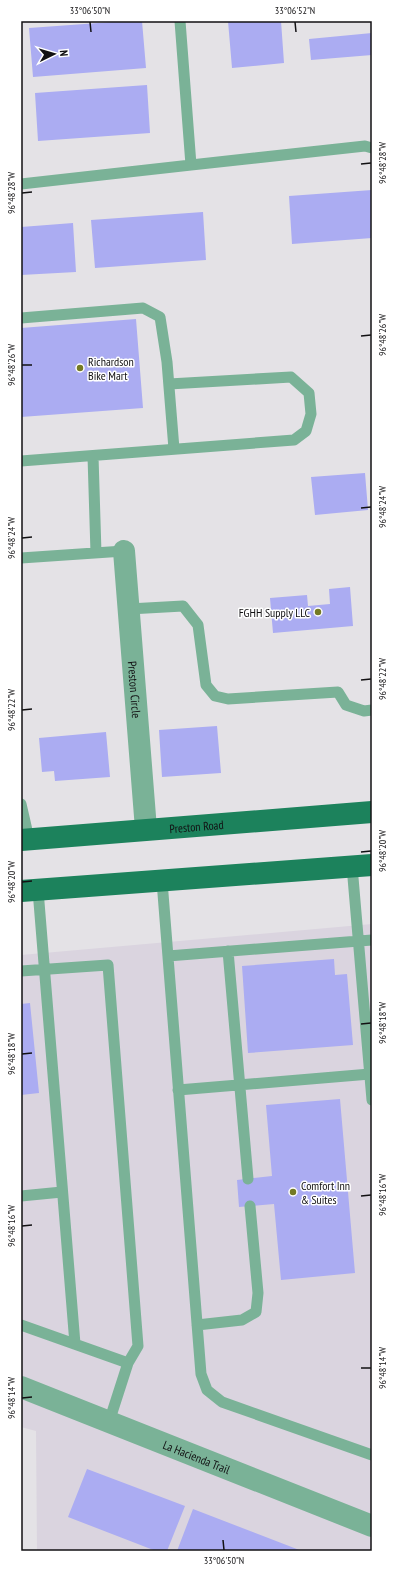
<svg xmlns="http://www.w3.org/2000/svg" width="393" height="1572" viewBox="0 0 393 1572" font-family="'PT Sans Narrow',sans-serif">
  <rect width="100%" height="100%" fill="#e4e2e6"/>
  <path fill="#dad4df" d="M372 924V1551H37L36 1431 21 1427V955Z"/>
  <path fill="#abacf2" d="M126 21H142L146 68 33 77 29 28Z
    M228 21H281L284 63 232 68Z
    M372 33V55L311 60 309 39Z
    M147 85 150 133 38 141 35 93Z
    M372 190V238L292 244 289 196Z
    M203 212 206 260 95 268 91 220Z
    M73 223 76 272 21 275V227Z
    M136 319 143 408 21 417V328Z
    M365 473 368 510 315 515 311 477Z
    M350 587 353 626 273 633 270 598 307 595 308 606 330 604 329 589Z
    M217 726 221 773 162 777 159 730Z
    M106 732 110 777 55 781 54 771 42 772 39 738Z
    M334 959 335 975 347 974 353 1045 248 1053 242 966Z
    M30 1003 39 1093 21 1095V1004Z
    M340 1099 355 1273 281 1280 274 1204 239 1207 237 1180 272 1176 266 1105Z
    M87 1469 185 1506 167 1551H156L68 1517Z
    M193 1509 302 1551H177Z"/>
  <g fill="none" stroke-linecap="round" stroke-linejoin="round">
    <path stroke="#7ab297" stroke-width="11" d="M191 165 365 146 372 148
      M21 184 191 165 180 21
      M21 318 143 308 160 317 167 362 174 449
      M93 456 96 553
      M21 461 294 440 306 431 311 414 309 393 291 377 169 384
      M21 558 124 551
      M129 609 183 606 198 625 206 685 215 696 228 699 338 692 346 705 364 711 372 710
      M21 804 29 839
      M352 866 372 1100
      M162 881 201 1374 207 1390 222 1402 372 1455
      M38 890 75 1344
      M228 951 248 1179
      M168 956 372 940
      M21 971 108 965 138 1346 128 1363 109 1422
      M178 1090 370 1074
      M21 1196 62 1192
      M21 1325 128 1363
      M197 1325 242 1320 256 1312 258 1293 250 1206"/>
    <g stroke="#7ab297" stroke-width="22">
      <path id="s1" d="M124 551 146 829"/>
      <path id="s2" d="M21 1387 372 1526"/>
    </g>
    <g stroke="#1c825c" stroke-width="22">
      <path id="s3" d="M21 840 372 812"/>
      <path d="M21 891 372 865"/>
    </g>
  </g>
  <path fill="none" stroke="#121113" stroke-width="1.5" d="M90 22 91 32M295 22 296 32M361 164 371 163M22 193 32 192M361 336 371 335M22 365H32M361 508 371 507M22 538 32 537M361 680 371 679M22 710 32 709M361 852 371 851M22 882 32 881M361 1024 371 1023M22 1054 32 1053M361 1196 371 1195M22 1226 32 1225M361 1368H371M22 1398 32 1397M223 1540 224 1550"/>
  <g fill="#747a24" stroke="#fff" stroke-width="1.5">
    <circle cx="80" cy="368" r="4"/>
    <circle cx="318" cy="612" r="4"/>
    <circle cx="293" cy="1192" r="4"/>
  </g>
  <g text-anchor="middle" dominant-baseline="central" stroke-width="3" stroke-linejoin="round" paint-order="stroke">
    <g font-size="12" fill="#121113" stroke="#fff" text-anchor="start">
      <text x="88" y="361">Richardson<tspan x="88" dy="14">Bike Mart</tspan></text>
      <text x="310" y="612" text-anchor="end">FGHH Supply LLC</text>
      <text x="301" y="1185">Comfort Inn<tspan x="301" dy="14">&amp; Suites</tspan></text>
    </g>
    <g font-size="12" fill="#121113" stroke="#fff">
      <text stroke="none"><textPath href="#s1" startOffset="139">Preston Circle</textPath></text>
      <text stroke="none"><textPath href="#s3" startOffset="176">Preston Road</textPath></text>
      <text stroke="none"><textPath href="#s2" startOffset="189">La Hacienda Trail</textPath></text>
    </g>
  </g>
  <rect width="393" height="1572" fill="none" stroke="#ffffff" stroke-width="44"/>
  <g transform="translate(54 54) rotate(85)" stroke="#ffffff" stroke-width="3" paint-order="stroke">
  <path d="M0-3L7 15L0 10L-7 15Z" fill="#121113"/>
  <text y="-6" font-size="11" font-weight="bold" text-anchor="middle" fill="#121113">N</text>
  </g>
  <rect x="22" y="22" width="349" height="1528" fill="none" stroke="#121113" stroke-width="1.5"/>
  <g font-size="10" text-anchor="middle" fill="#121113">
    <text x="90" y="14">33°06'50"N</text>
    <text x="295" y="14">33°06'52"N</text>
    <text transform="translate(382 163) rotate(-90)" y="4">96°48'28"W</text>
    <text transform="translate(11 193) rotate(-90)" y="4">96°48'28"W</text>
    <text transform="translate(382 335) rotate(-90)" y="4">96°48'26"W</text>
    <text transform="translate(11 365) rotate(-90)" y="4">96°48'26"W</text>
    <text transform="translate(382 507) rotate(-90)" y="4">96°48'24"W</text>
    <text transform="translate(11 538) rotate(-90)" y="4">96°48'24"W</text>
    <text transform="translate(382 679) rotate(-90)" y="4">96°48'22"W</text>
    <text transform="translate(11 710) rotate(-90)" y="4">96°48'22"W</text>
    <text transform="translate(382 851) rotate(-90)" y="4">96°48'20"W</text>
    <text transform="translate(11 882) rotate(-90)" y="4">96°48'20"W</text>
    <text transform="translate(382 1023) rotate(-90)" y="4">96°48'18"W</text>
    <text transform="translate(11 1054) rotate(-90)" y="4">96°48'18"W</text>
    <text transform="translate(382 1195) rotate(-90)" y="4">96°48'16"W</text>
    <text transform="translate(11 1226) rotate(-90)" y="4">96°48'16"W</text>
    <text transform="translate(382 1368) rotate(-90)" y="4">96°48'14"W</text>
    <text transform="translate(11 1398) rotate(-90)" y="4">96°48'14"W</text>
    <text x="224" y="1564">33°06'50"N</text>
  </g>
</svg>
